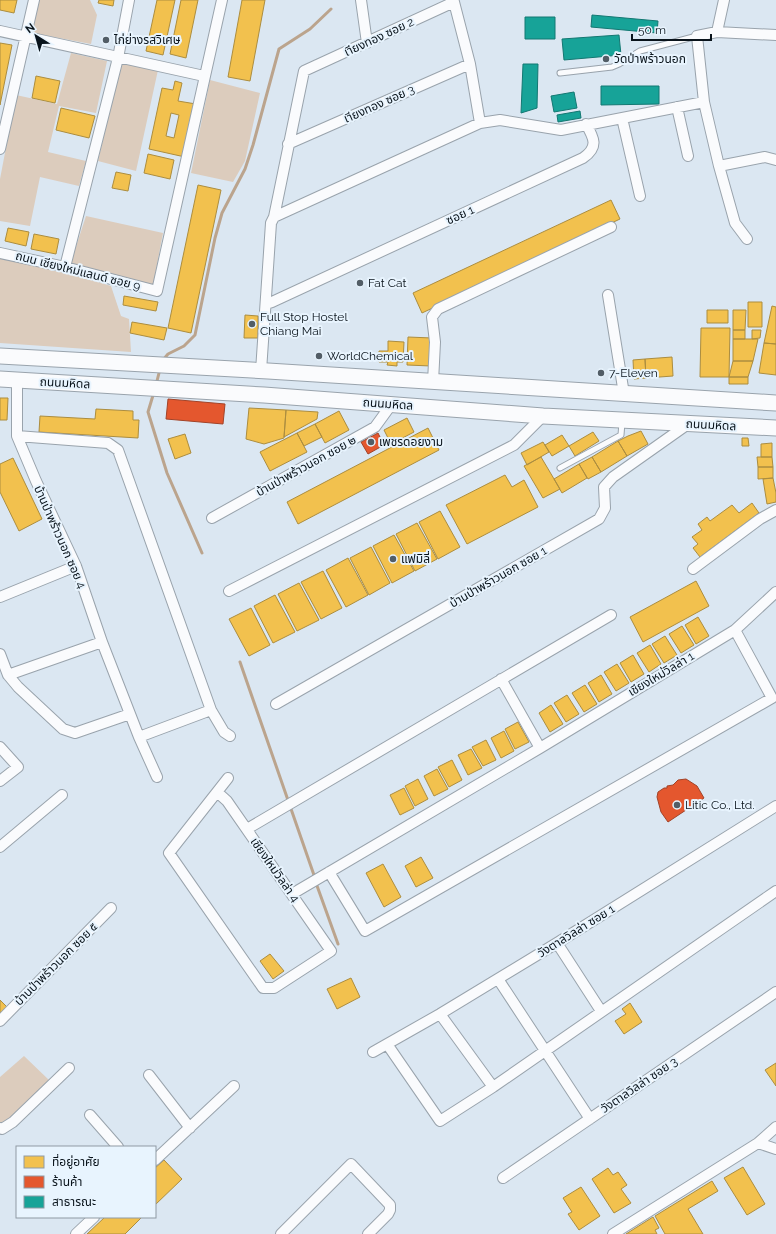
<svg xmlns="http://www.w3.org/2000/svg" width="776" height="1234" viewBox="0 0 776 1234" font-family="Raleway,'Noto Sans Thai',sans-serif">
  <rect width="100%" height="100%" fill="#dbe7f2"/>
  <path fill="#dcccbd" d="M39 0H90L97 15 91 44 32 33Z
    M71 53 107 61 96 113 59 106 48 152 86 161 79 186 40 177 30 226 0 221V179L16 95 57 104Z
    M121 62 158 70 136 171 98 161Z
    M210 80 260 93 245 161 233 182 191 173Z
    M86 216 163 233 153 286 70 265Z
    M0 258 62 271 111 286 121 316 129 319 131 352 0 343Z
    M24 1056 49 1080 2 1129 0 1128V1077Z"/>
  <path fill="#f2c14e" stroke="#ac8d3f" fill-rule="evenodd" d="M0 0H17L14 13 0 10Z
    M99 0H114L113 6 98 3Z
    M157 0H175L163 55 146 51Z
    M181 0H198L186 58 170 54Z
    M242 0H265L250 81 228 77Z
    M0 43 12 45 0 105Z
    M36 76 60 81 55 103 32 98Z
    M175 81 182 83 178 101 196 104 185 157 149 149 162 88 173 90ZM171 113 179 115 174 138 166 136Z
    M61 108 95 116 89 138 56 130Z
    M148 154 174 160 170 179 144 173Z
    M116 172 131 175 128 191 112 188Z
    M198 185 221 190 191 333 168 328Z
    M611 200 620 219 422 313 413 293Z
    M8 228 29 232 26 246 5 241Z
    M34 234 59 239 56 254 31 249Z
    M124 296 158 302 156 311 123 305Z
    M748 302H762V327H748Z
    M772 306 776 307V344L764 343Z
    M707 310H728V323H707Z
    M733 310H746L745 330H733Z
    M245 315 258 316V338H244Z
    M132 322 167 328 164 340 130 333Z
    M701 328H730L729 377H700Z
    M733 330H745V339H733Z
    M752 330H761L760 338 752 339Z
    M408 337 432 338 431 366 407 365Z
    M733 339H758L753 361H733Z
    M388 341 404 342 403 362H397V366L387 365 388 362H379V351H388Z
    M764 343 776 344V375L759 373Z
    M672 357 673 376 646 378 645 359Z
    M645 359 646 378 634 379 633 360Z
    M733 361H753L748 377H729Z
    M729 377H748V384H729Z
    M0 398H8L7 420H0Z
    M249 408 286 410 284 438 264 444 246 439Z
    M96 409 133 411V420H139L138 438 39 432 40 416 95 419Z
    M286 410 318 412 317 419 284 437Z
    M339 411 349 430 325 443 315 424Z
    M407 418 414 432 391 444 384 430Z
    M315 424 322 437 304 446 297 433Z
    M428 428 439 450 298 524 287 502Z
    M641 431 648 444 627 456 618 441 628 436Z
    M593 432 599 441 575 456 569 446Z
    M297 433 307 452 270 471 260 452Z
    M185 434 191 453 175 459 168 439Z
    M562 435 569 446 552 456 545 445Z
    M742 438H748L749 446H742Z
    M618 441 627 456 601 472 592 457Z
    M543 442 549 452 527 465 521 453Z
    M772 443V457H761V444Z
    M541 457 560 489 543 498 524 466Z
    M592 457 601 472 588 479 579 464Z
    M757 457H772L773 467H758Z
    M13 458 42 519 19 531 0 492V464Z
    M579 464 587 478 562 493 554 479Z
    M758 467H773V478L758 479Z
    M505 475 512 487 524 480 538 507 467 544 446 505Z
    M773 478 776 493V502L767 504 763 479Z
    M752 503 759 513 700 557 693 548 698 544 692 537 702 530 698 524 707 517 710 521 732 505 739 513Z
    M440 511 460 547 438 559 419 522Z
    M417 523 437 559 415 571 396 534Z
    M394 535 414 571 392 583 373 546Z
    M371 547 390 583 369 595 350 558Z
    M348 558 368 595 346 607 326 570Z
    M323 571 342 608 321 619 301 582Z
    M696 581 709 606 643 642 630 617Z
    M299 583 319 620 297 631 278 594Z
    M275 595 295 632 273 643 254 606Z
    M251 608 270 645 249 656 229 619Z
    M698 617 709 636 696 644 685 625Z
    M682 626 694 645 681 653 669 634Z
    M665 636 677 655 664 663 652 644Z
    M650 645 661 664 649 672 637 653Z
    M633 655 644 674 631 682 620 663Z
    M617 664 629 683 616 691 604 672Z
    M601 675 612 694 599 702 588 683Z
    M585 685 597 704 584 712 572 693Z
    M567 695 579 714 566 722 554 703Z
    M551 705 563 724 550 732 539 713Z
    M518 722 529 742 515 749 505 729Z
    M504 731 514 751 501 758 491 738Z
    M486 740 496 760 483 766 472 747Z
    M471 749 482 768 468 775 458 755Z
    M452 760 462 780 449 787 438 767Z
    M437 769 448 789 434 796 424 776Z
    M418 779 428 799 415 806 405 786Z
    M404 788 414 808 400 815 390 795Z
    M421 857 433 878 416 887 405 866Z
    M383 864 401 897 384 907 366 873Z
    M270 954 284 971 273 979 260 961Z
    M351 978 360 997 337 1009 327 989Z
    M0 1000 7 1007 0 1014Z
    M630 1003 642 1022 624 1034 615 1021 626 1014 622 1009Z
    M776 1063V1086L765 1070Z
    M164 1160 182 1179 155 1205V1168Z
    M743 1167 765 1204 747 1215 724 1178Z
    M608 1168 613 1175 618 1172 627 1185 621 1189 631 1203 614 1213 592 1179Z
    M712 1181 718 1191 688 1209 703 1234H665L655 1216Z
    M581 1187 600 1216 579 1230 568 1214 572 1212 563 1198Z
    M105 1217H142L125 1234H87Z
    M653 1217 659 1228 655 1230 657 1234H626Z"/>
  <path fill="#e4572e" stroke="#a24328" d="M168 399 225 404 223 424 166 419Z
    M378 433 384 445 368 454 361 442Z
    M686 779 697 786 704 798 668 822 661 812 657 797 658 792 664 788H667V786L673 785 678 780Z"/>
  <path fill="#17a398" stroke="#137872" d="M592 15 658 21 657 33 591 27Z
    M525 17H555V39H525Z
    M619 35 621 55 564 60 562 39Z
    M523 64H538L537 108 521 113Z
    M601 86H659V104L601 105Z
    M574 92 577 108 554 112 551 96Z
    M580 111 581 118 558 122 557 115Z"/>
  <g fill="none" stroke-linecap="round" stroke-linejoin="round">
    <path stroke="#bba48d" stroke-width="3" d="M163 360 168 354 184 346 195 335 215 238 222 213 245 169 253 145 279 49 310 29 331 9
      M156 385 160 369
      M154 392 148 412 167 473 202 553
      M240 662 315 878
      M316 883 338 944"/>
    <defs>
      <path id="lane" d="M560 73 612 67 619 64 640 51 697 36
        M560 468 621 435 622 422"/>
      <path id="street" d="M361 0 367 43
        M0 31 204 76
        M717 32 724 0
        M677 107 688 156
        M622 118 640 196
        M288 144 470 64
        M0 149 34 0
        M719 166 765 157 776 160
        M274 217 480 123 500 120 561 130 704 102
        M747 239 735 223 719 166 704 102 697 36 717 32 776 35
        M0 253 65 267 157 291 222 0
        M65 267 118 58 129 0
        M608 295 624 394
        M266 304 272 302 583 158C599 147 594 138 586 124
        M261 371 271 223 274 217 304 71 454 2 470 64 480 123
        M17 380V436L36 481 76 566 102 642 139 737 157 777
        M433 382 435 342 432 317 438 309 611 227
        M17 436 108 443 118 450 211 710 224 732 230 736
        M212 518 375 427 391 405
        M693 569 760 519 776 510
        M229 591 514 445 543 416
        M0 597 76 566
        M0 654 8 675 18 687 63 729 75 733 130 714
        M8 675 102 642
        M501 679 540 748
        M276 704 599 519 605 508 604 487 613 477 688 424
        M139 737 211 710
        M0 747 18 767 0 781
        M217 792 227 801 331 951 274 988H263L169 853 228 778
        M247 829 611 615
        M0 847 62 795
        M329 872 365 931 772 698 735 630
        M292 894 540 748 735 630 776 592
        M557 943 601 1011
        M498 979 590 1119
        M440 1014 493 1087
        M0 1021 111 908
        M387 1044 440 1121 493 1087 776 891
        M373 1052 440 1014 557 943 776 806
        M149 1075 190 1128
        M90 1115 118 1147
        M0 1128 2 1129 13 1122 69 1068
        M758 1143 776 1149
        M155 1160 234 1086
        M503 1178 776 992
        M76 1234 94 1217
        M281 1234 351 1164 390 1205V1210L388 1214 368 1234
        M613 1234 758 1143 776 1127"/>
      <path id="secondary" d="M0 356 268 371 776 403
        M0 379 264 395 543 416 776 428"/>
    </defs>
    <use href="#lane" stroke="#99a3ac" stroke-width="7"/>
    <use href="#street" stroke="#99a3ac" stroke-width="12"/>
    <use href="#secondary" stroke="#99a3ac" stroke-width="17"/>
    <use href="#lane" stroke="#fafbfd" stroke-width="5"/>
    <use href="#street" stroke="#fafbfd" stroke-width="10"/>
    <use href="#secondary" stroke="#fafbfd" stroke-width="15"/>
  </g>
  <g fill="#525d66" stroke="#e8f4fe" stroke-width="1.5">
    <circle cx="106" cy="40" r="4"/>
    <circle cx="606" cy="59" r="4"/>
    <circle cx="360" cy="283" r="4"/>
    <circle cx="252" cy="324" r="4"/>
    <circle cx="319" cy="356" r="4"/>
    <circle cx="601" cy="373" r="4"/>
    <circle cx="371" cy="442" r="4"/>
    <circle cx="393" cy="559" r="4"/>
    <circle cx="677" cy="805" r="4"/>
  </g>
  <g text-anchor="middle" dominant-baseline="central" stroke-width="4" stroke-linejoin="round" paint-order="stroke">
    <g font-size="12" fill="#09131b" stroke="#e8f4fe">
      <text transform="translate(379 37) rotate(-25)">เาียงทอง ซอย 2</text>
      <text transform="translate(379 104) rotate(-24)">เาียงทอง ซอย 3</text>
      <text transform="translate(460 215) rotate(-25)">ซอย 1</text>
      <text transform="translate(78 271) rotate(14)">ถนน เชียงใหม่แลนด์ ซอย 9</text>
      <text transform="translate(65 383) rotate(3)">ถนนมหิดล</text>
      <text transform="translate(388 404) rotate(4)">ถนนมหิดล</text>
      <text transform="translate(711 425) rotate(3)">ถนนมหิดล</text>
      <text transform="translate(306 466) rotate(-29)">บ้านป่าพร้าวนอก ซอย ๒</text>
      <text transform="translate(60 537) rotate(66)">บ้านป่าพร้าวนอก ซอย 4</text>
      <text transform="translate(498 577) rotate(-30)">บ้านป่าพร้าวนอก ซอย 1</text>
      <text transform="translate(661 674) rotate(-31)">เชียงใหม่วิลล่า 1</text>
      <text transform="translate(275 870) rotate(55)">เชียงใหม่วิลล่า 4</text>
      <text transform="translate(576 931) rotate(-32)">วังตาลวิลล่า ซอย 1</text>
      <text transform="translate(56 964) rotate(-45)">บ้านป่าพร้าวนอก ซอย ๕</text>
      <text transform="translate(639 1085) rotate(-34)">วังตาลวิลล่า ซอย 3</text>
    </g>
    <g font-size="12" fill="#09131b" stroke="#e8f4fe" text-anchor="start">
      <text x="114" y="40">ไก่ย่างรสวิเศษ</text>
      <text x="614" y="59">วัดป่าพร้าวนอก</text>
      <text x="368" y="283">Fat Cat</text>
      <text x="260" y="317">Full Stop Hostel<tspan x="260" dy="14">Chiang Mai</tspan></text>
      <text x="327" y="356">WorldChemical</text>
      <text x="609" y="373">7-Eleven</text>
      <text x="379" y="442">เพชรดอยงาม</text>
      <text x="401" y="559">แฟมิลี่</text>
      <text x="685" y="805">Litic Co., Ltd.</text>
    </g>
  </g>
  <rect x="16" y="1146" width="140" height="72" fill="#e8f4fe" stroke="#8f9aa3"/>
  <rect x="24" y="1156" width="20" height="12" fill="#f2c14e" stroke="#8f9aa3"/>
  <text x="52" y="1166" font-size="12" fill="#09131b">ที่อยู่อาศัย</text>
  <rect x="24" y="1176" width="20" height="12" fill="#e4572e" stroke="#8f9aa3"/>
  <text x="52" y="1186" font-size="12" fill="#09131b">ร้านค้า</text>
  <rect x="24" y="1196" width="20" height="12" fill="#17a398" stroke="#8f9aa3"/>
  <text x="52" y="1206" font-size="12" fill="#09131b">สาธารณะ</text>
  <g transform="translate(36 36) rotate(323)" stroke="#e8f4fe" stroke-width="3" paint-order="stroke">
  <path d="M0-3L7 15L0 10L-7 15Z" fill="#09131b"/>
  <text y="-6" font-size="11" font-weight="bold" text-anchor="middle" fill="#09131b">N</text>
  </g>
  <path d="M632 34v6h79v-6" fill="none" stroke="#09131b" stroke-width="2"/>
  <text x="638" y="34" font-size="12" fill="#09131b" stroke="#e8f4fe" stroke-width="3" paint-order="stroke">50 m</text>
</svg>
